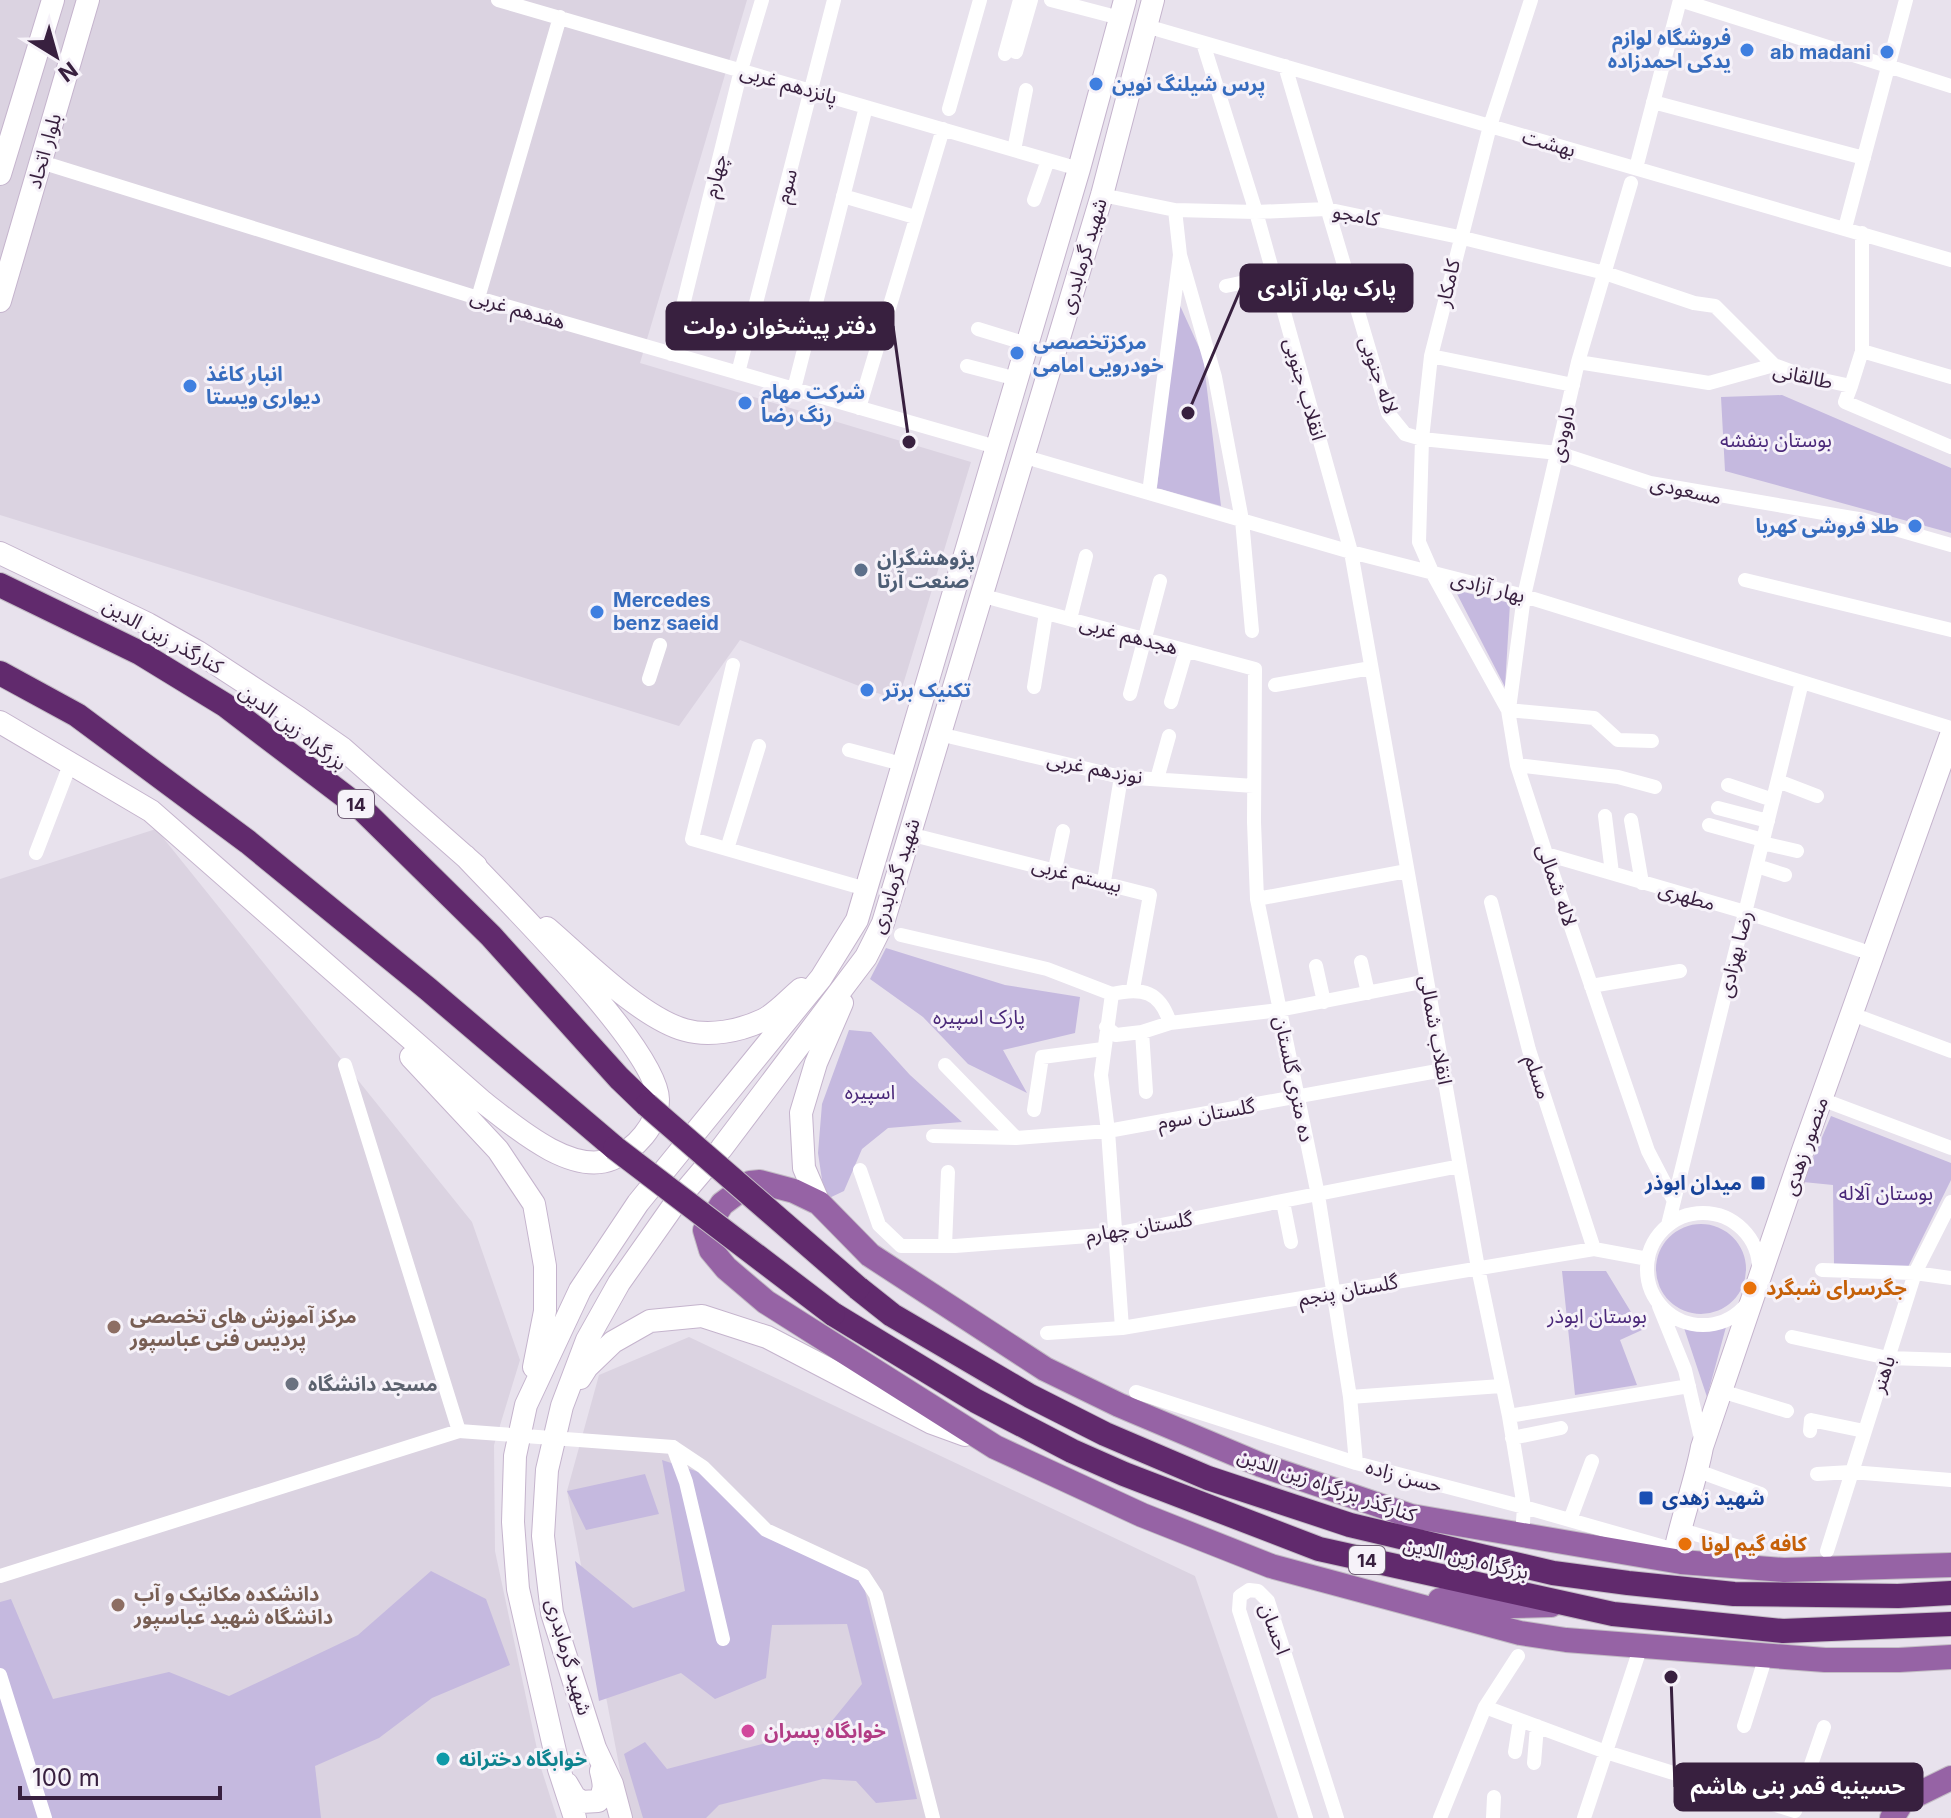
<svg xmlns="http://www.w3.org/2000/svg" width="1951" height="1818" viewBox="0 0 1951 1818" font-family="Inter,'Noto Sans Arabic',sans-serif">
  <rect width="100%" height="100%" fill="#e8e2ed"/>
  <path fill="#dbd3e1" d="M0 0H747L640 363 971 462 898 701 740 640 679 726 0 515Z
    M156 829 472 1222 520 1360 494 1445 495 1551 541 1768 557 1818H0V879Z
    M689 1337 1195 1576 1278 1818H629L567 1491 599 1375Z"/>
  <path fill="#c5b9df" d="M1177 299 1203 356 1221 506 1157 488Z
    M1782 395 1951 468V533L1725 471 1721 397Z
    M1455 590 1510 603 1505 687Z
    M886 948 1005 985 1080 997 1075 1033 1003 1050 1027 1093 968 1064 923 1017 870 979Z
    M849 1030 871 1032 910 1075 962 1122 888 1128 862 1149 844 1191 825 1200 818 1153 822 1104Z
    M1831 1116 1951 1163V1180L1907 1269 1834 1265 1833 1185 1803 1182Z
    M1656 1269a45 45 0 1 1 90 0a45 45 0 1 1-90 0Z
    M1562 1271H1606L1642 1330 1620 1340 1637 1385 1575 1395Z
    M1726 1327 1707 1397 1684 1328Z
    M662 1460 714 1477 767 1530 862 1579 917 1799 876 1803 856 1781 823 1779 719 1805 706 1818H643L624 1754 645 1742 667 1769 827 1727 862 1684 847 1624 772 1625 766 1678 715 1699 681 1673 599 1701 575 1561 633 1608 685 1591Z
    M645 1474 659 1514 586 1530 567 1491Z
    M431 1571 486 1599 510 1665 432 1698 379 1738 315 1766 321 1818H0V1602L11 1599 53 1699 169 1672 229 1696 358 1635Z"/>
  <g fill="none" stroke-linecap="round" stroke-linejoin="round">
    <defs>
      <path id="secondary" d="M0 174 53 0
        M0 301 88 0
        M0 553 148 624 198 652 299 718 342 748 476 866
        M0 722 151 811 483 1102C514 1126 571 1176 612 1159 635 1150 658 1125 658 1099 657 1048 505 899 465 856
        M547 928C582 958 641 1018 685 1030 709 1037 740 1031 763 1020 776 1014 789 999 801 989
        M411 1057 498 1150 534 1204 545 1266V1311L534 1367
        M819 1203 804 1168 801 1113 816 1063 842 1003
        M580 1378 587 1367 613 1342 650 1321 702 1316 767 1337 932 1423 965 1435
        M1673 1561C1680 1522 1695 1485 1702 1447L1802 1153 1951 735
        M567 1784 574 1796 581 1802 598 1801C606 1791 604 1783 601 1771
        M575 1818 559 1769 518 1589 513 1522 515 1456 526 1405 580 1290 638 1203 821 978 857 920 1079 169 1125 0
        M621 1818 612 1784 595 1748 552 1613 543 1536 547 1470 562 1406 587 1340 619 1283 676 1202 721 1149 866 957 883 923 1102 195 1153 0"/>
      <path id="primary" d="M1951 1565 1784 1570 1681 1562 1411 1516 1261 1465 1119 1405 1045 1369 870 1255 819 1203 794 1191 760 1182 750 1183 722 1204 705 1230 711 1250 726 1268 766 1302 995 1447 1142 1515 1271 1566 1520 1633 1566 1640 1825 1660H1899L1951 1657
        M1440 1600 1511 1606 1551 1605
        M1892 1818 1902 1802 1951 1778"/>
      <path id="highway" d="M0 585 140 653 225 705 363 810 491 936 619 1078 647 1105
        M0 673 77 715 248 842 428 989 615 1148
        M858 1288 892 1315 1030 1396 1105 1434 1208 1478 1350 1525 1553 1573 1628 1583 1734 1594 1898 1596 1951 1593
        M833 1314 976 1401 1072 1451 1124 1474 1319 1549 1613 1614 1783 1631 1951 1624"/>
    </defs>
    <use href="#secondary" stroke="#c5b4cd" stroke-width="24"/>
    <use href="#primary" stroke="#c3bcc5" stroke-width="26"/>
    <use href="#highway" stroke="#c3bcc5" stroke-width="26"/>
    <path stroke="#fff" stroke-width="14" d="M498 0 1079 169
      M1051 0 1120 18
      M1531 0 1490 126 1431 356 1422 439 1419 542 1433 574 1508 710 1517 765 1546 854 1648 1151 1674 1201
      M1680 0 1951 86
      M1146 26 1951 260
      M1203 43 1256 212 1351 552 1478 1268 1509 1416 1524 1507 1522 1536
      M1016 52 1031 0
      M1005 54 1020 0
      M1285 66 1388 413 1405 434 1422 439 1558 453 1650 483 1864 520 1951 545
      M1653 102 1864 158
      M949 109 980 0
      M1014 150 1026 90
      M41 162 478 298 996 447
      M1636 168 1680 0
      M1102 195 1175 210 1256 212 1326 209 1459 237 1605 273 1694 303 1715 306 1774 365
      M843 196 915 217
      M1034 200 1048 160
      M1845 228 1906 0
      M1180 255 1215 377 1242 520 1252 631
      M1226 286 1274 276
      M478 298 560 17
      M978 329 1027 344
      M1862 351 1951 377
      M671 354 741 70 762 0
      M1431 356 1573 385
      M1578 362 1709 383 1774 365 1804 376 1851 386 1845 402 1951 447
      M967 366 1017 379
      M738 373 834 0
      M1851 386 1862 351V233
      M794 389 866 107
      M859 408 943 129
      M1022 456 1351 552 1524 596 1951 728
      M1149 493 1180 255 1175 210
      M1745 580 1951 630
      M980 595 1255 669 1254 822 1257 899 1318 1195 1350 1397 1356 1463
      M1070 619 1086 556
      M733 665 692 839 866 889
      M649 679 660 645
      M1275 685 1371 668
      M1034 687 1046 613
      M1130 694 1160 581
      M1171 702 1186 651
      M1509 709 1524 596 1578 362 1631 183
      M1508 710 1594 718 1618 740 1652 741
      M939 734 1121 777 1254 786
      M849 750 902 764
      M1517 765 1618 777 1655 787
      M1157 779 1169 736
      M1778 781 1817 796
      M1728 785 1773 800
      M1718 808 1768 821
      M1605 816 1612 873
      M1631 820 1642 883
      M1709 825 1763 840
      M909 834 1150 895 1133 989
      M1762 843 1797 851
      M727 849 759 746
      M36 853 71 762
      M1546 854 1745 912 1873 954
      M1757 866 1785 875
      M1055 869 1063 831
      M1104 881 1121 777
      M1257 899 1407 871
      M1491 902 1529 1050 1594 1249
      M901 935 1047 969 1112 994
      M1361 962 1368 993
      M1316 966 1324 1002
      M1591 986 1680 971
      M1852 1014 1951 1051
      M1106 1027 1116 1035 1142 1032 1170 1023 1279 1010 1427 981
      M1142 1032 1146 1092
      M945 1065 1016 1138
      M1821 1099 1951 1148
      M1034 1110 1042 1057 1103 1049
      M933 1136 1016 1138 1108 1131 1443 1070
      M860 1170 879 1225 901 1246H955L1115 1234 1460 1166
      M1283 1202 1291 1242
      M1647 1269a56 56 0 1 1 112 0a56 56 0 1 1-112 0Z
      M1668 1225 1802 682
      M945 1246 948 1172
      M1822 1270 1915 1273 1951 1278
      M1659 1306 1685 1370 1702 1443
      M1122 1328 1108 1131 1101 1075 1112 994C1142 987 1160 991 1170 1023
      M1047 1333 1122 1328 1594 1249 1648 1259
      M1792 1337 1888 1358 1951 1360
      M1721 1391 1787 1411
      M1136 1392 1356 1463 1524 1507 1675 1550
      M1350 1397 1501 1386
      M1509 1416 1689 1386
      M1810 1431 1811 1420 1864 1431
      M1512 1438 1561 1428
      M673 1447 703 1467 766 1530 863 1575 876 1595 933 1818
      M673 1447 686 1482 723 1639
      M1698 1471 1761 1494
      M1817 1474 1851 1472 1951 1480
      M1570 1520 1592 1461
      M1678 1529 1753 1551
      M1827 1551 1915 1273 1951 1202
      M0 1576 459 1431 345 1065
      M0 1675 45 1818
      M1485 1707 1606 1752 1795 1811
      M1744 1726 1766 1656
      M1515 1752 1520 1720
      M1534 1763 1537 1726
      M1795 1811 1824 1727
      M1306 1818 1239 1610 1240 1596 1249 1590 1258 1591 1268 1601 1337 1818
      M1440 1818 1485 1707 1518 1656
      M1493 1818 1494 1797
      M1584 1818 1641 1646"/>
    <use href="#secondary" stroke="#fff" stroke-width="22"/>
    <use href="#primary" stroke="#9663a5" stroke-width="24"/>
    <use href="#highway" stroke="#612a6d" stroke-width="24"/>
    <defs>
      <path id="highway-bridge" d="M647 1105 858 1288
        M615 1148 833 1314"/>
    </defs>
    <use href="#highway-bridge" stroke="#c3bcc5" stroke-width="26" stroke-linecap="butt"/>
    <path stroke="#fff" stroke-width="14" d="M459 1431 673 1447"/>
    <use href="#highway-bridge" stroke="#612a6d" stroke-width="24"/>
  </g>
  <g fill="#3f7fe0" stroke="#f6f2f9" stroke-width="3">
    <circle cx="1747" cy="50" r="8"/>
    <circle cx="1887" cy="52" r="8"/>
    <circle cx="1096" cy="84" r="8"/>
    <circle cx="1017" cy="353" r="8"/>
    <circle cx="190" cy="386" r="8"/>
    <circle cx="745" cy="403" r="8"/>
    <circle cx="1915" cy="526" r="8"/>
    <circle cx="597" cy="612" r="8"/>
    <circle cx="867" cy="690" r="8"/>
  </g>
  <circle fill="#5c6f8a" stroke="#f6f2f9" stroke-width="3" cx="861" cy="570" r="8"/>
  <g fill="#1a4fb4" stroke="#f6f2f9" stroke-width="3">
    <rect x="1750" y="1175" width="16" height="16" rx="4"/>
    <rect x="1638" y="1490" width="16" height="16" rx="4"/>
  </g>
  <g fill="#e8710a" stroke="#f6f2f9" stroke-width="3">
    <circle cx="1750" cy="1288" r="8"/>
    <circle cx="1685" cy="1544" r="8"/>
  </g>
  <g fill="#8d6e63" stroke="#f6f2f9" stroke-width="3">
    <circle cx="114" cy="1327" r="8"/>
    <circle cx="118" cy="1605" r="8"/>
  </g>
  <circle fill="#6b7280" stroke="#f6f2f9" stroke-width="3" cx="292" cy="1384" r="8"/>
  <circle fill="#d1479c" stroke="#f6f2f9" stroke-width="3" cx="748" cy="1731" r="8"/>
  <circle fill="#0f9aa8" stroke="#f6f2f9" stroke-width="3" cx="443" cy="1759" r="8"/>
  <g text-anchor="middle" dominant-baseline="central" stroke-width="6" stroke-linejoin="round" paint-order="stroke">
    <g fill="#f6f2f9" stroke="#715f77" stroke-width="2">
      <rect x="338" y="790" width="36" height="28" rx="6"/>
      <rect x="1349" y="1546" width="36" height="28" rx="6"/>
    </g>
    <g font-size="18" font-weight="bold" fill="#38203f">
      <text x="356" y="804">14</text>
      <text x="1367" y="1560">14</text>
    </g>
    <g font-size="20" font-weight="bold" fill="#366cbe" stroke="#f6f2f9" text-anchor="start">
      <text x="1731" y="38" text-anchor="end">فروشگاه لوازم<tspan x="1731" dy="23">یدکی احمدزاده</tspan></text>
      <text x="1871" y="52" text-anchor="end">ab madani</text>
      <text x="1112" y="84">پرس شیلنگ نوین</text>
      <text x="1033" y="342">مرکزتخصصی<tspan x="1033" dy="23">خودرویی امامی</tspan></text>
      <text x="206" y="374">انبار کاغذ<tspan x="206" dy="23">دیواری ویستا</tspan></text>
      <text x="761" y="392">شرکت مهام<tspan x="761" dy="23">رنگ رضا</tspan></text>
      <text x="1899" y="526" text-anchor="end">طلا فروشی کهربا</text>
      <text x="613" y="600">Mercedes<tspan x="613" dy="23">benz saeid</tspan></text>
      <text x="883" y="690">تکنیک برتر</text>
    </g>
    <g font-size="20" fill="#38203f" stroke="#f6f2f9">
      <text transform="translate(789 84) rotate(16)">پانزدهم غربی</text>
      <text transform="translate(1549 143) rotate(16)">بهشت</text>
      <text transform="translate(44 151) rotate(-74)">بلوار اتحاد</text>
      <text transform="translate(715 176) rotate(-76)">چهارم</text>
      <text transform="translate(786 186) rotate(-75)">سوم</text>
      <text transform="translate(1356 215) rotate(11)">کامجو</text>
      <text transform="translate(1083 256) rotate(-73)">شهید گرمابدری</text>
      <text transform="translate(1448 283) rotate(-77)">کامکار</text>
      <text transform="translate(518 309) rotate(16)">هفدهم غربی</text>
      <text transform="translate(1379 375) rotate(71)">لاله جنوبی</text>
      <text transform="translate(1803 376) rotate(12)">طالقانی</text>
      <text transform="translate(1305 389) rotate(74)">انقلاب جنوبی</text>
      <text transform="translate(1562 434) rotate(-78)">داوودی</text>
      <text transform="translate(1686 490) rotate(12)">مسعودی</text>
      <text transform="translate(1488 587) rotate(14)">بهار آزادی</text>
      <text transform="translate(1129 635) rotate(15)">هجدهم غربی</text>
      <text transform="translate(163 636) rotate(29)">کنارگذر زین الدین</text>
      <text transform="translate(293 727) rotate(37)">بزرگراه زین الدین</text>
      <text transform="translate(1095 768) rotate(11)">نوزدهم غربی</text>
      <text transform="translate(1077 875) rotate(14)">بیستم غربی</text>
      <text transform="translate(895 876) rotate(-72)">شهید گرمابدری</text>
      <text transform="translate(1557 885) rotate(71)">لاله شمالی</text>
      <text transform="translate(1687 896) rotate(16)">مطهری</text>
      <text transform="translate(1735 954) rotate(-76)">رضا بهزادی</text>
      <text transform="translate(1436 1030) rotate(80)">انقلاب شمالی</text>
      <text transform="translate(1538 1077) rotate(72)">مسلم</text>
      <text transform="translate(1294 1079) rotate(78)">ده متری گلستان</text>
      <text transform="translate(1206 1114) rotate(-10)">گلستان سوم</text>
      <text transform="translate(1805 1146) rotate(-71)">منصور زهدی</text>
      <text transform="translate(1139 1227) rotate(-9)">گلستان چهارم</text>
      <text transform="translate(1348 1290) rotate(-10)">گلستان پنجم</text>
      <text transform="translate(1883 1374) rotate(-72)">باهنر</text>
      <text transform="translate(1404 1476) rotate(15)">حسن زاده</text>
      <text transform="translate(1327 1485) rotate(19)">کنارگذر بزرگراه زین الدین</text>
      <text transform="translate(1466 1558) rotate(13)">بزرگراه زین الدین</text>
      <text transform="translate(1275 1629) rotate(70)">احسان</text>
      <text transform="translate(569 1657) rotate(74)">شهید گرمابدری</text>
    </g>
    <g font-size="20" fill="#4a2879" stroke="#f6f2f9">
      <text x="1776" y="440">بوستان بنفشه</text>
      <text x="979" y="1017">پارک اسپیره</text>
      <text x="870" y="1092">اسپیره</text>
      <text x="1886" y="1193">بوستان آلاله</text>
      <text x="1597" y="1316">بوستان ابوذر</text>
    </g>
    <g font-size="20" font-weight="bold" fill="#4e5e75" stroke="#f6f2f9" text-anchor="start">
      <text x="877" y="558">پژوهشگران<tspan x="877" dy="23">صنعت آرتا</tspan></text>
    </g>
    <g font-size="20" font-weight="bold" fill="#164399" stroke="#f6f2f9" text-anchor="end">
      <text x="1742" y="1183">میدان ابوذر</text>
      <text x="1662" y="1498" text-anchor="start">شهید زهدی</text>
    </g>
    <g font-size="20" font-weight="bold" fill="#c56008" stroke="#f6f2f9" text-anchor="start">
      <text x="1766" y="1288">جگرسرای شبگرد</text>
      <text x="1701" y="1544">کافه گیم لونا</text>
    </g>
    <g font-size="20" font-weight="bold" fill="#785e54" stroke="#f6f2f9" text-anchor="start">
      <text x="130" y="1316">مرکز آموزش های تخصصی<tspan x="130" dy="23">پردیس فنی عباسپور</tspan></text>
      <text x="134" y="1594">دانشکده مکانیک و آب<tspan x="134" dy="23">دانشگاه شهید عباسپور</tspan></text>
    </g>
    <g font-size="20" font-weight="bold" fill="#5b616d" stroke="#f6f2f9" text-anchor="start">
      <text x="308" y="1384">مسجد دانشگاه</text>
    </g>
    <g font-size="20" font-weight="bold" fill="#b23c85" stroke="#f6f2f9" text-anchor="start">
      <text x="764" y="1731">خوابگاه پسران</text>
    </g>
    <g font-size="20" font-weight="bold" fill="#0d838f" stroke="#f6f2f9" text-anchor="start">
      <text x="459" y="1759">خوابگاه دخترانه</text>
    </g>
  </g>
  <path fill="none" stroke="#38203f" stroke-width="3" d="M1188 413L1241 288M909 442L893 326M1671 1677L1675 1787"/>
  <g fill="#38203f" stroke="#f6f2f9" stroke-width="3">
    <circle cx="1188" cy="413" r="8"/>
    <circle cx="909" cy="442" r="8"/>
    <circle cx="1671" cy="1677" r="8"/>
  </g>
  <g fill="#38203f" stroke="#38203f" stroke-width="3">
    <rect x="1241" y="265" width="171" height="46" rx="8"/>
    <rect x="667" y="303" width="226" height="46" rx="8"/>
    <rect x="1675" y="1764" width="247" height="46" rx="8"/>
  </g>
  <g font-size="22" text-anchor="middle" font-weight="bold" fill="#fff">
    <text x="1327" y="296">پارک بهار آزادی</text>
    <text x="780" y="334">دفتر پیشخوان دولت</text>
    <text x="1798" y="1794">حسینیه قمر بنی هاشم</text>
  </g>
  <g transform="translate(56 56) rotate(143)" stroke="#f6f2f9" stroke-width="6" paint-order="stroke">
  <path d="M0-6L14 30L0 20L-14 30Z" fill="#38203f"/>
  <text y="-12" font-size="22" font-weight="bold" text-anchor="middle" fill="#38203f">N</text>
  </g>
  <path d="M20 1786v12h200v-12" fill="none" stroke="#38203f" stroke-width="4"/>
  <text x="32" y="1786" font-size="24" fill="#38203f" stroke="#f6f2f9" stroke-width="6" paint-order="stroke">100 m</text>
</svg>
